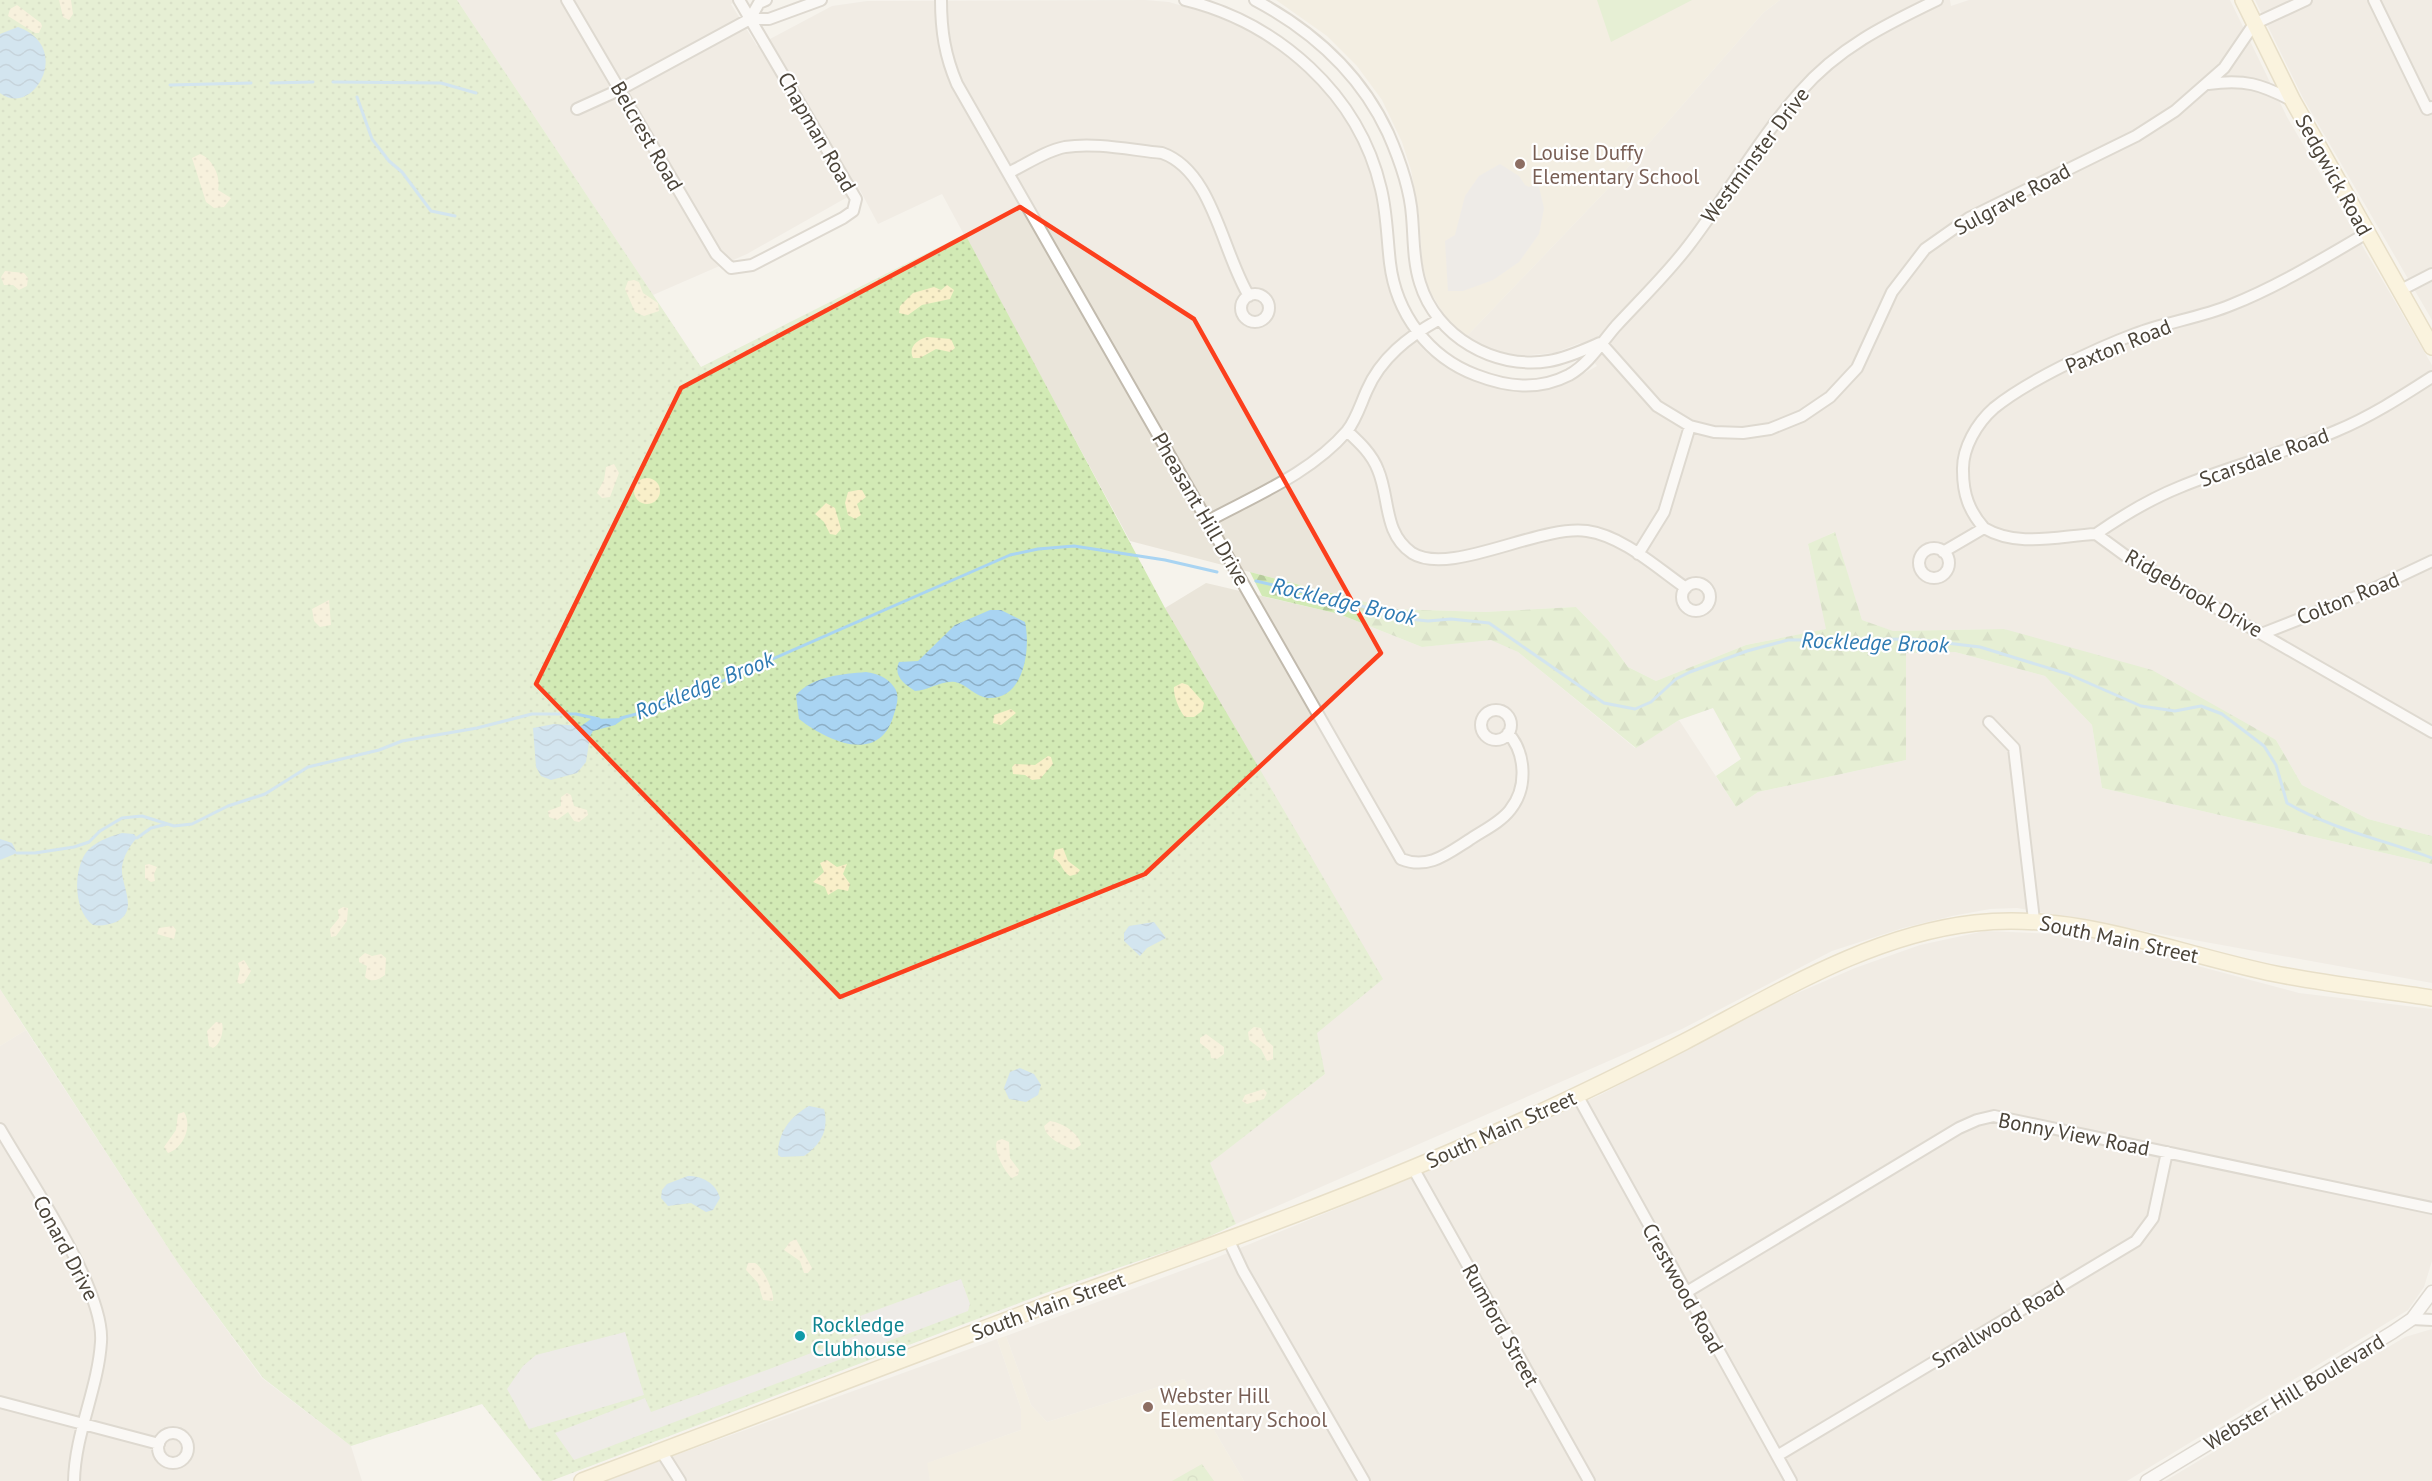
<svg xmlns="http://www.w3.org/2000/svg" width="2432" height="1481" viewBox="0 0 2432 1481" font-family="'PT Sans',sans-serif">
  <defs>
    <pattern id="grass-dots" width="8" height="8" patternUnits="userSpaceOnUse" patternTransform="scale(1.5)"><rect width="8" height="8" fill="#d2eab5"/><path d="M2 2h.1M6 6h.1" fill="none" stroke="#b6ca9c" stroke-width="1.8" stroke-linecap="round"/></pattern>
    <pattern id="forest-firs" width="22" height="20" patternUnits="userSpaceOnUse" patternTransform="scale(1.5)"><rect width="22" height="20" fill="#d2eab5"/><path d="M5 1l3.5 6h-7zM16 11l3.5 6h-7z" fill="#b6ca9c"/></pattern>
    <pattern id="sand-dots" width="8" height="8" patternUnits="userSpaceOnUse" patternTransform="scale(1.5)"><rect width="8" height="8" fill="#f9efc9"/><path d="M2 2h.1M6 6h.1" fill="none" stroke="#d7cead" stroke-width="1.8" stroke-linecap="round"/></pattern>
    <pattern id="park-crowns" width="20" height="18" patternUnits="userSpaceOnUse" patternTransform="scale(1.5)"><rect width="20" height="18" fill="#d2eab5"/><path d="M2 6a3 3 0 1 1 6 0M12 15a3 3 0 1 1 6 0" fill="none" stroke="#b6ca9c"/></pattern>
    <pattern id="water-waves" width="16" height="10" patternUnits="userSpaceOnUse" patternTransform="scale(1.5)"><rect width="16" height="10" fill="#a9d4f2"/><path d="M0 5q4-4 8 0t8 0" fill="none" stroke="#8caec5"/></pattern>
  </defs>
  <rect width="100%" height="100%" fill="#f6f3ec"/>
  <path fill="#eae5da" d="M457 0H741L731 4 757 46 832 6 867 1 1145 0 1169 2 1213 15 1251 31 1282 50 1311 74 1352 129 1372 173 1378 197 1384 264 1390 288 1404 321 1424 350 1445 367 1481 384 1530 392 1567 383 1597 366 1580 343 1554 353 1519 356 1493 350 1466 337 1622 174 1763 13 1780 0H1950L1951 6 1969 0H2230L2287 117 2432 365V836L2368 819 2302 785 2276 740 2004 629 1892 631 1862 620 1834 532 1808 545 1827 629 1746 645 1656 681 1628 667 1608 640 1576 607 1485 612 1393 609 1130 541 942 194 878 224 860 190 747 254 653 295Z
    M2255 0H2432V320L2303 98Z
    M1206 583 1339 614 1422 647 1491 639 1518 652 1635 748 1679 720 1736 807 1758 792 1906 760V652H1955L2045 676 2092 725 2102 788 2432 864V983L2017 908 1990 909 1952 916 1903 928 1832 951 1682 1029 1236 1224 1209 1163 1325 1074 1165 608Z
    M1985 931 2081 935 2299 993 2432 1009V1261L2424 1287 2408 1310 2127 1481H1244L1184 1379 1047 1422 1031 1405 1006 1336 1213 1259 1439 1167 1600 1095 1779 1001 1855 968 1920 945Z
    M26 1030 178 1263 262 1378 351 1446 362 1481H0V1046Z
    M2432 1329V1481H2165L2405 1337Z
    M997 1339 1021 1409V1430L928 1463 930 1481H604Z"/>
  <path fill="#efe8d6" d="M1276 0H1780L1763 13 1622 174 1466 337 1446 318 1428 288 1422 261 1419 215 1411 170 1402 142 1382 100 1357 66 1327 36Z
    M0 989 26 1030 0 1046Z
    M1006 1336 1031 1405 1047 1422 1184 1379 1244 1481H930L927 1463 1021 1430V1409L997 1339Z"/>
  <path fill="url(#grass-dots)" d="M0 0H457L701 367 965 234 1165 608 1383 979 1317 1033 1325 1074 1210 1163 1236 1224 1204 1239 1067 1285 551 1481H542L482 1404 351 1446 263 1378 178 1263 0 989Z"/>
  <path fill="url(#forest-firs)" d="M1835 532 1862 620 1893 631 2004 629 2152 670 2276 740 2302 785 2368 819 2432 836V864L2102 788 2092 725 2045 676 1955 652 1906 653V760L1758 792 1736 807 1716 776 1741 759 1713 708 1679 720 1636 748 1518 652 1491 640 1422 647 1339 614 1262 596 1250 572 1393 609 1485 612 1576 607 1608 640 1628 667 1656 681 1746 645 1826 629 1808 544Z"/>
  <path fill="url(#sand-dots)" d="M59 0H71L73 14 69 20 63 17Z
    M17 5 41 23 42 26 39 33H35L8 16 10 9Z
    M200 154C213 159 221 177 218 190L231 198 224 207 214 208 206 202 192 158Z
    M5 271 24 273 28 278 27 286 19 290 13 285H4L1 277Z
    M634 280 639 282 643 293 658 303 659 311 644 316 635 312 625 289 628 281Z
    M947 285 954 290 950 299 922 305 908 315 899 313 900 306 913 293 934 287 941 290Z
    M927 337 951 339 955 348 950 352 936 349 920 358H913C908 347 917 340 927 337Z
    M614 464 619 473 610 497 602 498 597 493 604 480 606 467Z
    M634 491a13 13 0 1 1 26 0a13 13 0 1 1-26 0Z
    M858 490H862L866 497 857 504 861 515 855 519 848 515 845 503 848 492Z
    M826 503 835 508 841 529 836 535 830 534 824 522 815 514Z
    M329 600 331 625 320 627 314 621 312 609Z
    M1182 683 1188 685 1204 703 1202 711 1194 717H1185C1179 710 1173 695 1174 687Z
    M1011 709 1016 713 1001 725 993 723 994 715Z
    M1048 756 1051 757 1053 764 1040 779 1032 780 1025 775 1013 774 1012 767 1015 764 1035 765Z
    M567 793 571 795 574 806 587 810 588 815 579 822 574 821 568 812 557 820 549 817 548 811 561 806V797Z
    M1063 848 1068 861 1080 870 1077 874 1070 876C1061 871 1062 861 1053 858L1055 850Z
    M827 860 837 867 847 864 843 874 850 884 848 891 838 889 828 895 825 887 813 882 824 872 820 863Z
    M149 864 157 867 154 874 155 881 151 882 145 878V865Z
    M343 907 348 908 347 921 336 936 331 937 330 929 339 918 338 910Z
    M173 926 176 930 174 939 157 934 159 928Z
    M365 953 372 956 381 954 386 958 385 975C379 980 371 983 365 977L367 966 359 962V958Z
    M244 960 251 971 244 983 240 984 237 982 240 970 238 963Z
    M216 1022 222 1023C224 1030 221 1044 213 1048L209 1046 207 1031Z
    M1254 1027 1261 1028 1267 1041 1273 1046V1059L1267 1061 1261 1049 1249 1040 1248 1032Z
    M1206 1034 1224 1047V1054L1217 1059 1211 1058 1210 1051 1200 1043V1038Z
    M1264 1089 1267 1093 1264 1099 1247 1104 1242 1101 1245 1095Z
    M184 1112C193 1126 183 1149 168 1153L164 1147 176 1130 178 1114Z
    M1050 1121C1063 1123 1079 1133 1081 1145L1073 1150C1062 1144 1046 1139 1044 1126Z
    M1002 1139 1009 1142 1010 1158 1019 1170 1018 1175 1012 1178C1004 1171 993 1150 997 1141Z
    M796 1239 812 1268 808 1273H804L800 1261 784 1250 790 1242Z
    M748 1263H755C763 1267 775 1293 773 1301L763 1300 758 1283 746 1270Z"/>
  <path fill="url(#park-crowns)" d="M1202 1464 1214 1481H1172Z"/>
  <path fill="#d2eab5" d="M1597 0H1692L1611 42Z"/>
  <path fill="#e5e3e0" d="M1500 164 1519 176 1525 185 1529 187 1538 183 1544 208 1539 234 1519 262 1493 280 1463 291H1448L1445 241 1455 235 1465 196 1479 176Z
    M961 1279 970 1304 968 1311 574 1460 555 1433 645 1398 651 1412 772 1368 866 1332 860 1316Z
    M625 1332 644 1395 529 1429 507 1389 523 1366 536 1355Z"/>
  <path fill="url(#water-waves)" d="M18 27C74 47 33 119 0 93V34Z
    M990 610H1001L1025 622C1031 649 1024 700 988 698 975 697 967 684 955 682 941 680 928 691 915 691 904 684 893 676 899 662L918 661 955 625Z
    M866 672C878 674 887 677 894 687 900 695 897 705 894 714 880 766 827 741 799 719L796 695C813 676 842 674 866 672Z
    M625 718 615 725 593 731 590 736 586 762 577 773 551 780 541 776 536 767 533 728 554 724 581 726 591 719Z
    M122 833 134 834 137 838C130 845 123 857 122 867 120 885 140 910 116 922 108 925 101 926 93 925 74 911 73 874 85 854 93 842 109 837 122 833Z
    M0 839 12 843 17 853 0 860Z
    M1154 922 1166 938 1147 948 1140 956 1124 941V933L1129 926Z
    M1020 1068 1034 1074 1041 1085 1038 1095 1026 1102 1009 1099 1004 1088 1010 1072Z
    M809 1106 824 1109C829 1129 822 1144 804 1156L781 1157 778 1155C778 1132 790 1117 809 1106Z
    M688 1176C702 1176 716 1183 720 1198L713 1210 706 1212 691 1203 668 1206 661 1198 662 1190 667 1184Z"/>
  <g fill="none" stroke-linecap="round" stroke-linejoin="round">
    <path stroke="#a9d4f2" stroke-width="3" d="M333 82 441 83 476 93
      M271 83 313 82
      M170 85 251 83
      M357 97 372 139 389 161 402 172 431 211 455 216
      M1256 581 1355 604 1400 618 1428 621 1451 619 1489 623 1604 703 1635 709 1651 702 1676 679 1690 672 1747 651 1788 640 1913 639 1980 647 2068 674 2141 706 2175 711 2201 706 2222 714 2264 746 2276 765 2287 803C2331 829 2384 840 2432 858
      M621 718 652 710 720 682 1010 555 1038 549 1074 546 1165 560 1217 572
      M137 838 151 828 167 824
      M17 853H35L74 847 89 842 100 831 122 818 142 816 174 826 192 824 228 806 265 794 308 767 379 750 402 741 477 728 532 714H576L599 719"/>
    <defs>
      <path id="minor" d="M567 0 716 254 731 268 752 265 843 218 853 211 856 199 739 0
        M941 0C941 31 945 56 957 84L1401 859C1428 870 1447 854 1469 840 1482 831 1500 823 1510 810 1528 788 1526 753 1508 733
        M1185 0C1278 23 1359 94 1381 189 1387 214 1387 238 1390 263 1396 313 1428 357 1476 375 1507 387 1538 391 1569 375 1589 364 1602 342 1616 326 1641 299 1668 273 1689 245 1727 195 1759 139 1800 92 1838 48 1885 25 1937 0
        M1255 0C1313 31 1360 73 1388 133 1399 158 1410 187 1412 216 1414 238 1413 261 1420 283 1436 336 1494 370 1549 361 1567 358 1584 350 1600 343
        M2374 0 2427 109 2432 107
        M750 19 759 3 766 0
        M2208 84C2245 79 2261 84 2293 101
        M577 109 619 90 750 19H769L821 0
        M1010 172C1027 164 1045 151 1065 147 1095 142 1131 150 1162 153 1213 171 1222 252 1249 296
        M2399 291 2432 274
        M1241 308a14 14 0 1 1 28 0a14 14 0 1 1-28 0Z
        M1601 343 1657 406 1690 426 1714 432 1743 433 1770 429 1802 416 1830 397 1857 368 1892 292 1925 249 1969 218 2136 136 2175 111 2224 68 2254 24 2306 0
        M1347 431C1360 443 1372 454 1378 470 1390 498 1383 533 1412 553 1450 577 1540 524 1587 531 1623 536 1657 568 1686 588
        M1208 521C1256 495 1311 473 1347 431 1356 420 1361 403 1367 390 1381 358 1408 337 1438 320
        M1984 528C1969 511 1963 494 1963 471 1962 448 1977 423 1994 408 2027 381 2095 349 2135 334 2166 322 2200 318 2231 305 2279 286 2322 259 2367 233
        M2096 534C2122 516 2150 499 2180 487 2230 466 2285 453 2336 431 2370 417 2401 397 2432 377
        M1919 563a15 15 0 1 1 30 0a15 15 0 1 1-30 0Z
        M1943 552 1984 528C2018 548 2058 536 2096 534L2126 556 2432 732
        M1638 554 1664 512 1690 426
        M1682 597a14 14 0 1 1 28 0a14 14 0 1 1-28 0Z
        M2264 633 2356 597 2432 561
        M1481 725a15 15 0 1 1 30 0a15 15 0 1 1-30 0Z
        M1989 722 2014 748 2034 920
        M1577 1095 1791 1481
        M0 1129C28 1178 105 1289 101 1342 98 1389 75 1433 74 1481
        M1413 1168 1589 1481
        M1229 1241 1243 1271 1364 1481
        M1685 1293 1959 1128 1977 1120 1994 1116 2432 1208
        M2412 1319 2432 1320
        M0 1402 159 1444
        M158 1448a15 15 0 1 1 30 0a15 15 0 1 1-30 0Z
        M661 1451 680 1481
        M1777 1456 2136 1241 2153 1218 2167 1152"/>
      <path id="tertiary" d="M2147 1481 2393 1332 2412 1319 2432 1292"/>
      <path id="secondary" d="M2243 0 2293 101 2432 347
        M582 1481C736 1422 890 1363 1044 1306 1187 1254 1330 1205 1469 1144 1542 1113 1614 1078 1684 1042 1776 994 1869 935 1975 923 2078 911 2176 954 2276 974 2327 984 2380 990 2432 998"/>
    </defs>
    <use href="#minor" stroke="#c2bbae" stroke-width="14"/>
    <use href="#tertiary" stroke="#c2bbae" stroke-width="15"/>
    <use href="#secondary" stroke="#d6c79b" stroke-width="18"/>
    <use href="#minor" stroke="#fff" stroke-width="10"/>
    <use href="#tertiary" stroke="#fff" stroke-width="12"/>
    <use href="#secondary" stroke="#fff3cd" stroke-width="15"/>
  </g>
  <path d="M0 0H2432V1481H0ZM1020 207 1194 319 1381 653 1145 874 840 997 536 684 681 388Z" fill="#f6f3ec" fill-opacity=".55" fill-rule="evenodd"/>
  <path fill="none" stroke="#fc3f1d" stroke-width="4.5" stroke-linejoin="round" d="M1020 207 1194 319 1381 653 1145 874 840 997 536 684 681 388Z"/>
  <g fill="#8d6e63" stroke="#fff" stroke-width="2">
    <circle cx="1520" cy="164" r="6"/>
    <circle cx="1148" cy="1407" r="6"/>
  </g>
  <circle fill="#0f9aa8" stroke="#fff" stroke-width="2" cx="800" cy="1336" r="6"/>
  <g text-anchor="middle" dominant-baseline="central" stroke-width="4.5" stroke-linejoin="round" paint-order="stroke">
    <g font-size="21" fill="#4b4439" stroke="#fff">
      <text transform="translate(817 132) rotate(60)">Chapman Road</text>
      <text transform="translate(647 136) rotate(60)">Belcrest Road</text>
      <text transform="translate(1755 155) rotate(-53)">Westminster Drive</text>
      <text transform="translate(2334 175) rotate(61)">Sedgwick Road</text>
      <text transform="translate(2012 199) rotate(-28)">Sulgrave Road</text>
      <text transform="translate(2118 346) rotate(-22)">Paxton Road</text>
      <text transform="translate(2264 457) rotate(-20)">Scarsdale Road</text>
      <text transform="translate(1201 509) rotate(60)">Pheasant Hill Drive</text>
      <text transform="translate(2194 593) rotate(30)">Ridgebrook Drive</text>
      <text transform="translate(2348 598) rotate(-22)">Colton Road</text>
      <text transform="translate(2119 939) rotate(12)">South Main Street</text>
      <text transform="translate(1501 1129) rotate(-24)">South Main Street</text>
      <text transform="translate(2074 1134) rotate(11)">Bonny View Road</text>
      <text transform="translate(66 1248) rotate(62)">Conard Drive</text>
      <text transform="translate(1683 1288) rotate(61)">Crestwood Road</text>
      <text transform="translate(1048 1306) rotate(-20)">South Main Street</text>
      <text transform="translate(1998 1324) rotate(-31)">Smallwood Road</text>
      <text transform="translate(1501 1325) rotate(61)">Rumford Street</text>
      <text transform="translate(2294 1392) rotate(-31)">Webster Hill Boulevard</text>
    </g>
    <g font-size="21" fill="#785e54" stroke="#fff" text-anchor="start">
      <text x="1532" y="152">Louise Duffy<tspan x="1532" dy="24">Elementary School</tspan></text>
      <text x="1160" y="1395">Webster Hill<tspan x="1160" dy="24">Elementary School</tspan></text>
    </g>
    <g font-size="21" fill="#0d838f" stroke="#fff" text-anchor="start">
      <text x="812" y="1324">Rockledge<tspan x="812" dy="24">Clubhouse</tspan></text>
    </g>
    <g font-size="22" font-style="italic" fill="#2e7ab2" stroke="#fff">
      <text transform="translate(1344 601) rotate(13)">Rockledge Brook</text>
      <text transform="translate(1875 642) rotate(2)">Rockledge Brook</text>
      <text transform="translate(704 685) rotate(-22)">Rockledge Brook</text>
    </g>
  </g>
</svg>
